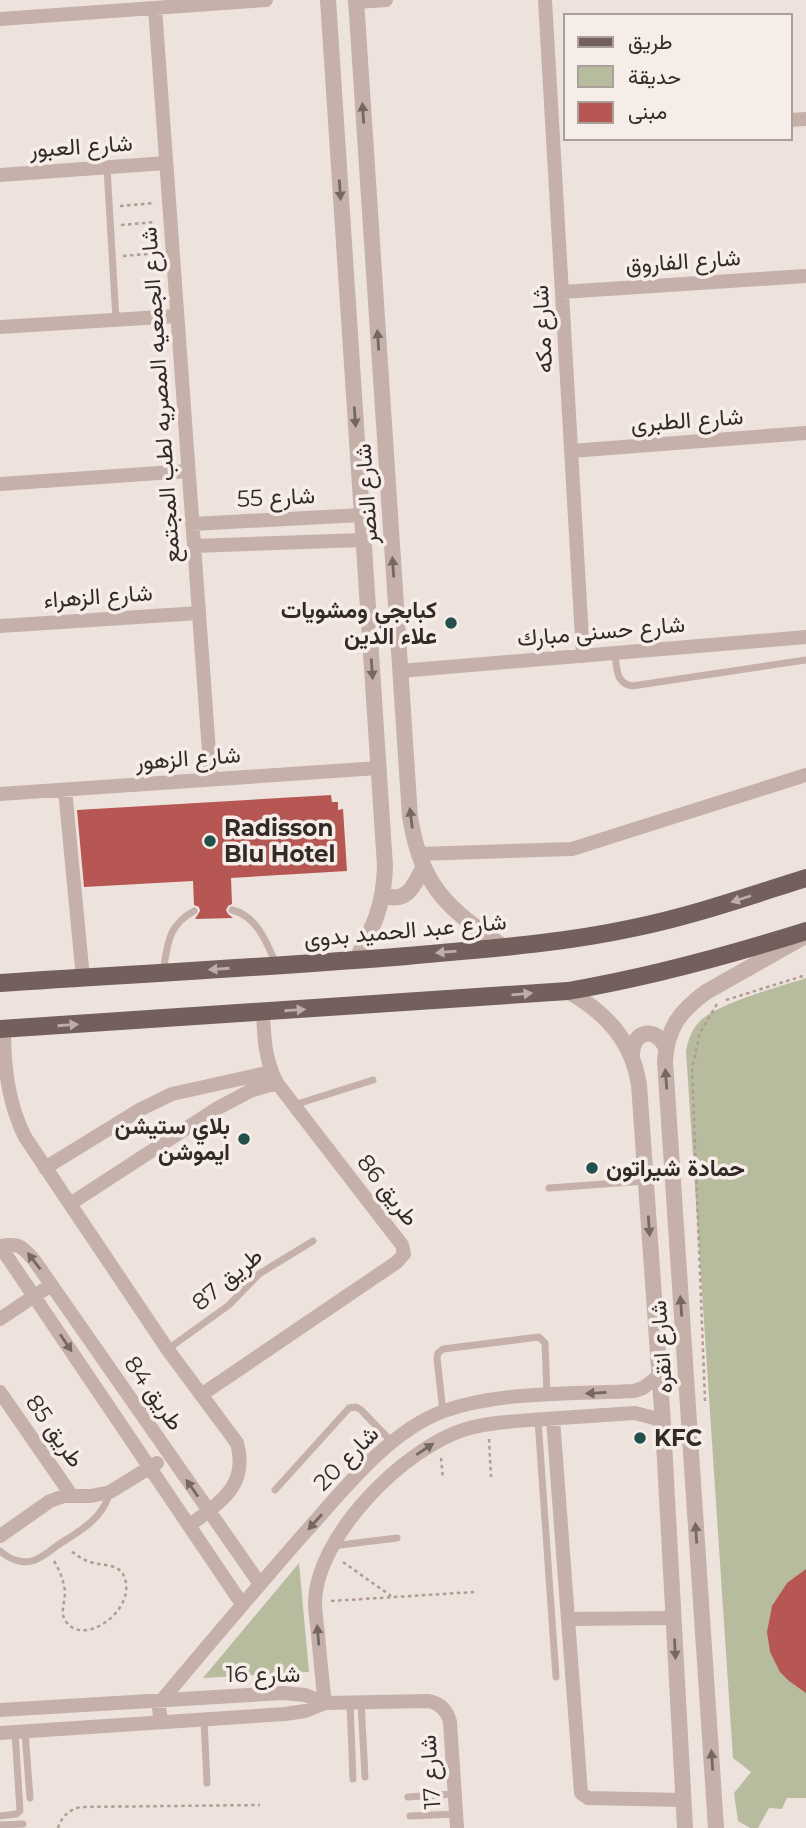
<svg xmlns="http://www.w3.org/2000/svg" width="806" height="1828" viewBox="0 0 806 1828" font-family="Montserrat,Vazirmatn,sans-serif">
  <rect width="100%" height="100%" fill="#eee2dc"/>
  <path fill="#b8bc9e" d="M806 978V1798H787L782 1809 769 1808 758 1828H750L738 1821 734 1793 751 1772 733 1758 686 1051C688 1040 692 1029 700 1021 718 1003 779 987 806 978Z
    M299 1563 309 1672 203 1678Z"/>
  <path fill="#b65753" d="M331 795 332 802H338V810L343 809 347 871 231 878 232 904 228 906 226 910 228 914 233 918 195 919 200 911 199 907 194 905 193 881 84 887 77 810Z
    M806 1569V1693L789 1681 780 1672 770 1652 767 1632 772 1606 787 1583Z"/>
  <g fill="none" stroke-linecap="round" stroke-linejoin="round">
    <path stroke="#b19b94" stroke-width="2.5" stroke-dasharray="3.5 3.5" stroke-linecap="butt" d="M120 206 155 203
      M121 225 156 222
      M123 256 159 253
      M726 1000 806 975
      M705 1401 692 1069 700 1033 717 1004
      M489 1439 491 1477
      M441 1458 443 1479
      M54 1561C60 1571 64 1581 65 1592 65 1603 59 1614 67 1623 86 1646 135 1610 125 1579 121 1564 106 1566 94 1563 85 1561 77 1556 70 1550
      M343 1562 391 1596
      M331 1601 474 1592
      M58 1828C62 1816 68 1811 80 1807L260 1805"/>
    <path stroke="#c5b1aa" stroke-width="7" d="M107 168 116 320
      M615 654C617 667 615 683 632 686L806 660
      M232 910C257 916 267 943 276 964
      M163 972C168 944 167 926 194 911
      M294 1105 373 1080
      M549 1188 645 1181
      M168 1349 229 1305 259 1274 313 1241
      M443 1412 437 1358 438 1353 443 1349 539 1337 545 1343 547 1394
      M538 1420 556 1677
      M275 1490 349 1408 356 1407 361 1410 392 1442
      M332 1546 397 1538
      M0 1551C9 1559 23 1565 35 1560 43 1557 51 1550 58 1545 81 1530 102 1520 110 1492
      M361 1702 365 1777
      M350 1703 353 1779
      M204 1719 207 1783
      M25 1732 30 1798
      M408 1797 454 1794
      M0 1816 16 1814 20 1811 15 1732
      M410 1816 456 1814
      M0 1825 23 1824"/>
    <path stroke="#c5b1aa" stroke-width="14" d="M545 0 583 656
      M356 2 386 0
      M155 8 211 779
      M0 19 266 0
      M790 120 806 119
      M0 175 166 163
      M562 292 806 276
      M0 327 177 316
      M571 451 806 433
      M0 484 188 471
      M192 524 362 515
      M194 546 363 540
      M0 626 199 613
      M400 671 806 637
      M65 790 83 978
      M0 794 378 768
      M418 854 572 849 806 775
      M4 1029C4 1067 8 1103 25 1137L168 1350 237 1443C249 1487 219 1502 189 1526
      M45 1168 141 1109 172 1094 271 1072
      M70 1204 216 1109 250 1091 277 1083
      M0 1246C19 1243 22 1246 34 1260L260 1584
      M0 1246 242 1604
      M0 1319 51 1285
      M0 1392 72 1496
      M201 1395 397 1262 404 1254 402 1245 277 1083C265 1060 264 1038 263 1012
      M553 1419 581 1793 588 1798 683 1800
      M0 1536 50 1501 64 1496H91L110 1492 157 1463
      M568 1619 674 1618
      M325 1703C322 1680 320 1657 318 1634 317 1624 315 1612 315 1602 317 1535 404 1448 466 1429 491 1422 519 1421 545 1419 575 1417 605 1415 635 1413L654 1418 663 1424
      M0 1710 283 1693 305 1695 325 1703
      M164 1722C158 1715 158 1708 162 1700 208 1645 254 1591 301 1537 341 1493 387 1432 444 1411 501 1391 574 1394 634 1391L643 1388 660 1375
      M0 1733 285 1714 305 1711 325 1703 428 1701C440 1703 447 1710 450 1722L457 1828"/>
    <path stroke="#c5b1aa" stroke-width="16" d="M328 0 385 866C384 905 374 926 356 960
      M356 0 410 817C422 888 447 908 504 947
      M383 895C407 904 414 886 423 868
      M568 991C606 1013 632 1040 639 1085L663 1424 685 1828
      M632 1054C633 1030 656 1026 666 1048
      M716 1828 665 1061C667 1028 680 1011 706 992L805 936"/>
    <path stroke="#735f5b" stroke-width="18" d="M0 983C136 974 272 967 407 956 483 949 559 944 633 928 692 916 749 896 806 878
      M0 1029 568 991C650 977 727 956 806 931"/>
  </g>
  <defs><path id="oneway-solid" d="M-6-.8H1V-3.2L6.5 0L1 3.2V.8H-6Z" transform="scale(1.75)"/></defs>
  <g fill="#756762">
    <use href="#oneway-solid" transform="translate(363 113) rotate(-94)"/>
    <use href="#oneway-solid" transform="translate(340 190) rotate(86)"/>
    <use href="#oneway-solid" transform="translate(378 340) rotate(-94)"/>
    <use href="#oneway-solid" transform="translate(355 417) rotate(86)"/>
    <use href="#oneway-solid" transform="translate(393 567) rotate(-94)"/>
    <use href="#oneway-solid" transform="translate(372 669) rotate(86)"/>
    <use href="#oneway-solid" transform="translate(411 818) rotate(-97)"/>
    <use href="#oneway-solid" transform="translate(666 1079) rotate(-94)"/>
    <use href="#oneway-solid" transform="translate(649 1226) rotate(86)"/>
    <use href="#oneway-solid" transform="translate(34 1261) rotate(-128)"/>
    <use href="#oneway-solid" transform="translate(681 1306) rotate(-94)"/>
    <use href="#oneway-solid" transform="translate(66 1343) rotate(56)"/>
    <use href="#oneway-solid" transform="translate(596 1393) rotate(177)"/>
    <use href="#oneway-solid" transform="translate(425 1449) rotate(-34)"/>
    <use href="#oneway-solid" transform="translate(192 1488) rotate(-125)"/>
    <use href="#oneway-solid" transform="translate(315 1522) rotate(132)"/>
    <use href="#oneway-solid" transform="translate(696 1533) rotate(-94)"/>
    <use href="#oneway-solid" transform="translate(318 1635) rotate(-95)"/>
    <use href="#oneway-solid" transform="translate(675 1649) rotate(87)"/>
    <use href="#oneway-solid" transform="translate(712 1760) rotate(-94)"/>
  </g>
  <g fill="#bcada9">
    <use href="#oneway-solid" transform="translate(741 899) rotate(162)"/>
    <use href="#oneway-solid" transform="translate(446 952) rotate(175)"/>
    <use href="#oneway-solid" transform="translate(219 969) rotate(176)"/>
    <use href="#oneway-solid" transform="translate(522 994) rotate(-5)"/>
    <use href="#oneway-solid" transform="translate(295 1010) rotate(-4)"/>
    <use href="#oneway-solid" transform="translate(68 1025) rotate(-4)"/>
  </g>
  <g fill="#23504a" stroke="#f7ede8" stroke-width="2.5">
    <circle cx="451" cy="623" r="7"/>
    <circle cx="210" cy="841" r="7"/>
    <circle cx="244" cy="1139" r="7"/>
    <circle cx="592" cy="1168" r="7"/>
    <circle cx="640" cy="1438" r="7"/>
  </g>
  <g text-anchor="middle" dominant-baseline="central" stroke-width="7" stroke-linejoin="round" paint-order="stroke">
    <g font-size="23" fill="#332a28" stroke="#f7ede8">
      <text transform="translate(81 146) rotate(-4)">شارع العبور</text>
      <text transform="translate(683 261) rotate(-4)">شارع الفاروق</text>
      <text transform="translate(542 329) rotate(-93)">شارع مكه</text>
      <text transform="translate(160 395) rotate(-94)">شارع الجمعيه المصريه لطب المجتمع</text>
      <text transform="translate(687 420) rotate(-4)">شارع الطبرى</text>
      <text transform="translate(366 494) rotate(-94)">شارع النصر</text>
      <text transform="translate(276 497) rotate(-3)">شارع 55</text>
      <text transform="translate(98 596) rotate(-4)">شارع الزهراء</text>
      <text transform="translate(601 631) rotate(-5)">شارع حسنى مبارك</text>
      <text transform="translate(188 758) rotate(-4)">شارع الزهور</text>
      <text transform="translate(405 930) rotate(-5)">شارع عبد الحميد بدوى</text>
      <text transform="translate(388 1190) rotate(52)">طريق 86</text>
      <text transform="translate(227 1279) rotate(-40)">طريق 87</text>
      <text transform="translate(661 1347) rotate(-94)">شارع انقره</text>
      <text transform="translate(154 1393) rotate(55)">طريق 84</text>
      <text transform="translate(55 1431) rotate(55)">طريق 85</text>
      <text transform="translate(346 1458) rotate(-45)">شارع 20</text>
      <text x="263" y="1674">شارع 16</text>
      <text transform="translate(430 1772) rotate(-94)">شارع 17</text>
    </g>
    <g font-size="23" font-weight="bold" fill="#332a28" stroke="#f7ede8" text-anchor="start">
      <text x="437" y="610" text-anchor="end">كبابجي ومشويات<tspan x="437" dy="26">علاء الدين</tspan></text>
      <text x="224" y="828">Radisson<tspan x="224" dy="26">Blu Hotel</tspan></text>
      <text x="230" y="1126" text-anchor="end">بلاي ستيشن<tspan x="230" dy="26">ايموشن</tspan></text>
      <text x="606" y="1168">حمادة شيراتون</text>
      <text x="654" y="1438">KFC</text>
    </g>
  </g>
  <rect x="564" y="14" width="228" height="126" fill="#f7ede8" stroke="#a99f9b" stroke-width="2"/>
  <rect x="578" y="37" width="35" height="10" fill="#735f5b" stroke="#a99f9b" stroke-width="2"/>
  <text x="628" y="49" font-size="21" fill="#332a28">طريق</text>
  <rect x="578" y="66" width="35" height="21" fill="#b8bc9e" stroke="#a99f9b" stroke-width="2"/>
  <text x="628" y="84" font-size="21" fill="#332a28">حديقة</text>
  <rect x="578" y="102" width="35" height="21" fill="#b65753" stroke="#a99f9b" stroke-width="2"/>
  <text x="628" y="119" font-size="21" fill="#332a28">مبنى</text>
</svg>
